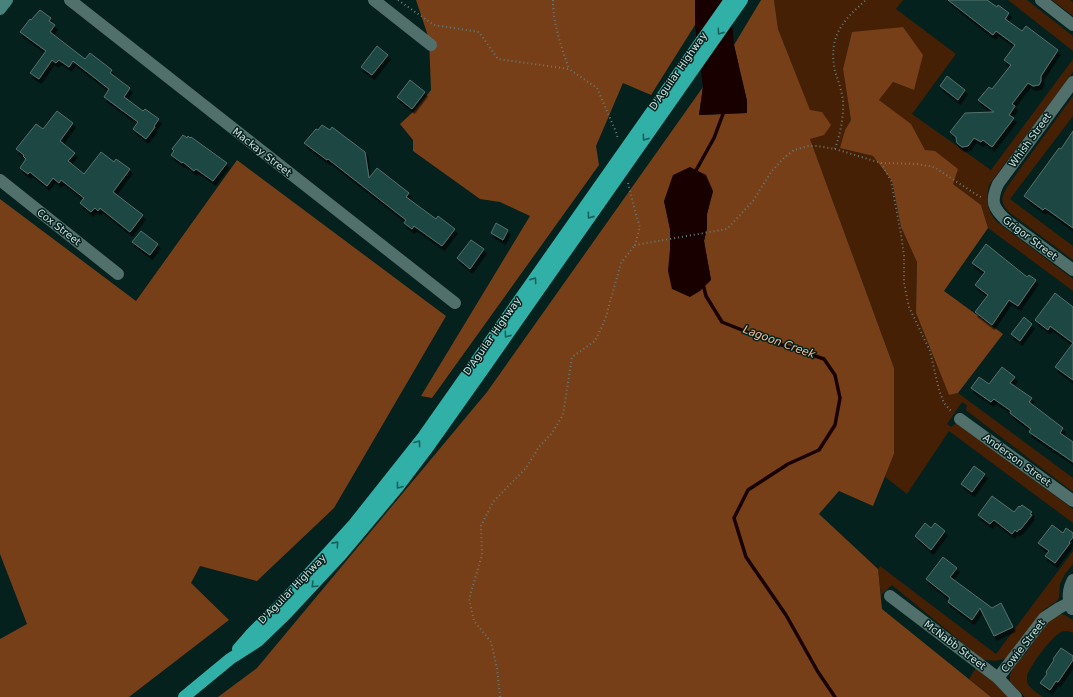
<svg xmlns="http://www.w3.org/2000/svg" width="1073" height="697" viewBox="0 0 1073 697" font-family="'DejaVu Sans',sans-serif">
  <defs>
    <filter id="shadow"><feDropShadow dx="2.5" dy="4.5" stdDeviation="0" flood-color="#0009"/></filter>
  </defs>
  <rect width="100%" height="100%" fill="#04211e"/>
  <path fill="#452005" d="M774 0H903L896 9 956 54 912 114 991 170 1073 59V72L989 185C986 202 986 209 997 222L1073 279V291L988 228 981 205 953 184 925 150 911 125 879 100 893 82 914 90 903 27 852 33 843 69 851 120 845 130 841 148 873 156 892 181 901 227 917 262 916 313 949 394 958 393 1073 478V492L967 411 966 409 967 405 962 402 947 424 951 427 956 423 1073 509V523L949 431 907 494 885 477 894 454V368L810 139 822 112 810 111 778 29Z
    M1008 0H1027L1073 36V51Z
    M1052 0H1070L1073 2V16Z
    M1073 96V116L1010 199 1073 246V260L1009 212C1000 202 1001 198 1007 187Z
    M1073 551V564L1065 574 1060 584 1059 597 1057 601 1045 609 1037 618 1008 657C1000 662 991 661 982 659L892 585 881 595 878 569 880 566 996 654Z
    M1061 614 1065 615 1073 620V633C1069 631 1066 630 1061 632 1053 635 1029 667 1027 676 1027 676 1027 681 1027 682 1029 688 1037 693 1043 697H1025L1010 682V675L1014 666 1025 654 1049 621 1055 617Z
    M977 666 1011 697H991L969 679Z"/>
  <path fill="#773f18" fill-rule="evenodd" d="M416 0H695V25L651 95 623 83 596 146 599 165 432 398 421 396 530 216 500 202 480 199 413 151V140L400 124 414 111 431 90 429 39Z
    M761 0H774L778 29 810 110 822 112 831 125 824 135 810 139 894 368V454L873 506 839 491 819 514 878 569 882 609 991 697H218L257 668 487 392 703 87 699 115 747 113V101L734 45ZM713 191 707 214V228L704 241 711 280 670 249V229L664 201Z
    M903 27 923 55 914 90 893 82 879 100 911 124 925 150 935 151 958 169 953 184 981 205 988 228 944 291 1003 334 958 393 949 395 916 313 917 262 901 227 892 181 873 156 840 148 845 130 851 120 843 69 852 32Z
    M237 160 446 316 334 508 257 581 200 566 191 583 229 620 129 697H0V639L27 624 0 554V199L136 301Z"/>
  <path fill="#190000" d="M695 0H730L734 45 747 101V113L699 115 703 87 695 25Z
    M690 167 706 175 713 191 707 214V228L704 241 711 280 700 291 690 297 672 289 668 271 670 249V229L664 201 673 175Z"/>
  <g fill="none" stroke-linecap="round" stroke-linejoin="round">
    <path stroke="#190000" stroke-width="3.5" d="M694 174 714 138 723 114V111
      M703 284 706 296 722 322 767 340 824 359 835 375 840 398 835 425 819 450 788 464 748 490 734 518 746 557 786 615 818 672 835 697"/>
  </g>
  <path fill="#1d4642" stroke="#53716e" filter="url(#shadow)" d="M948 0H987L997 7 998 5 1009 13 1005 19 1022 31 1026 26 1058 50 1041 76V81L1039 85 1033 86 1028 83 1012 104 1015 106 1009 115 1014 118 992 147 983 140 981 142 974 138 968 146 962 147 957 143 956 137 950 132 965 113 994 112 978 100 989 87 992 89 1011 65 1004 60 1015 45 996 31 993 35Z
    M40 10 51 18 49 21 55 25 50 32 85 59 90 53 112 70 110 73 130 88 124 97 143 111 145 109 159 119 154 126 155 127 146 139 133 129 138 122 104 97 109 89 73 61 69 67 59 60 56 63 52 60 39 79 30 73 46 51 20 32 30 19 31 20Z
    M377 46 388 55 372 75 361 67Z
    M947 76 965 90 958 100 940 86Z
    M410 80 425 92 412 109 397 97Z
    M57 111 73 123 60 141 75 153 68 161 84 174 101 152 114 162 116 159 130 169 113 192 143 215 130 232 100 208 98 211 95 208 91 212 80 203 84 198 61 180 59 183 53 178 47 186 30 172 28 174 20 168 26 159 23 156 24 155 16 149 36 124 43 129Z
    M322 125 330 130 332 127 365 152 369 178 377 168 409 193 406 197 436 219 438 216 455 229 442 246 414 226 412 229 404 223 406 220 328 159 327 160 304 143 316 129 318 130Z
    M1073 131V228L1045 208 1043 210 1024 196 1059 148 1061 149Z
    M183 135 187 138 188 136 190 138 191 137 227 163 213 181 196 169 194 171 183 162 182 163 171 155 174 151 172 149Z
    M496 223 508 230 503 240 491 233Z
    M141 231 158 244 150 255 132 242Z
    M471 240 484 249 470 269 457 258Z
    M986 244 1027 277 1029 275 1036 280 1018 306 1009 300 992 325 975 312 988 295 975 285 985 272 972 263Z
    M1055 293 1073 307V380L1055 367 1073 343 1050 326 1048 330 1035 320Z
    M1024 317 1032 324 1020 341 1011 334Z
    M1002 367 1015 377 1010 383 1032 398 1029 402 1063 428 1060 433 1073 442V462L1029 432 1031 429 1010 413 1011 411 994 399 991 402 971 388 979 377 989 384Z
    M974 466 985 474 972 492 961 484Z
    M992 496 1014 512 1019 506 1020 507 1022 505 1032 512 1030 514 1032 515 1020 530 1019 529 1017 532 1015 530 1012 534 994 520 990 524 978 515Z
    M925 523 931 528 935 523 945 531 931 550 915 536Z
    M1052 525 1063 533 1066 528 1073 533V537L1069 542 1070 543 1055 563 1045 556 1049 551 1038 543Z
    M943 557 957 568 950 577 992 608 1001 603 1013 627 994 636 980 608 972 620 948 602 950 598 926 579Z
    M1061 648 1073 656V660L1058 682 1056 681 1050 690 1040 683 1047 674 1046 672 1054 660 1053 659Z"/>
  <g fill="none" stroke-linecap="round" stroke-linejoin="round">
    <path stroke="#647b79" stroke-width="2" stroke-dasharray="1 3" stroke-linecap="butt" d="M398 0 434 25 479 32 498 59 569 69 597 88 616 132 618 139
      M553 0C553 24 561 46 569 69
      M835 149 881 163 891 181 901 234 904 256V283L909 307 930 351 939 390 944 403 951 411
      M881 163 917 164 934 167 977 195 983 198
      M628 183 635 211 640 227 635 245 647 243 727 229 753 201 771 172 784 158 794 150 808 146H817L835 149C840 134 844 118 843 101 842 91 838 81 835 71 828 37 842 21 866 0
      M500 697 497 668 491 642 474 621 469 599 482 555 481 526 493 502 526 468 539 447 552 433 563 415 572 357 595 341 605 320 621 263 635 245"/>
    <path stroke="#516f6b" stroke-width="12" d="M70 0 455 303
      M374 0 431 45
      M1041 0 1073 25
      M1073 82 998 184C990 202 993 208 1007 221L1073 270
      M0 180 118 274
      M960 419 1073 501
      M890 596 998 678 1016 697
      M1072 609C1067 600 1068 589 1073 580
      M998 678 1044 618 1059 608 1069 603"/>
    <path stroke="#47827d" stroke-width="12" d="M0 9 7 0"/>
    <path stroke="#31b0a7" stroke-width="12" d="M238 649 252 633 284 601 354 524 423 437 730 0
      M184 697 230 659 258 641 285 615 341 555 398 487 426 450 482 371 742 0"/>
  </g>
  <defs><path id="oneway-chevron" d="M-2-3.5L2.5 0L-2 3.5" fill="none" stroke-width="1.6" stroke-linecap="round" stroke-linejoin="round"/></defs>
  <g stroke="#18615c">
    <use href="#oneway-chevron" transform="translate(720 32) rotate(125)"/>
    <use href="#oneway-chevron" transform="translate(645 138) rotate(125)"/>
    <use href="#oneway-chevron" transform="translate(590 216) rotate(125)"/>
    <use href="#oneway-chevron" transform="translate(534 280) rotate(-55)"/>
    <use href="#oneway-chevron" transform="translate(507 335) rotate(125)"/>
    <use href="#oneway-chevron" transform="translate(418 443) rotate(-53)"/>
    <use href="#oneway-chevron" transform="translate(399 486) rotate(128)"/>
    <use href="#oneway-chevron" transform="translate(336 544) rotate(-48)"/>
    <use href="#oneway-chevron" transform="translate(314 585) rotate(134)"/>
  </g>
  <g text-anchor="middle" dominant-baseline="central" stroke-width="3" stroke-linejoin="round" paint-order="stroke">
    <g font-size="10" fill="#d2e2e0" stroke="#04211e">
      <text transform="translate(678 71) rotate(-55)">D'Aguilar Highway</text>
      <text transform="translate(1030 140) rotate(-54)">Whish Street</text>
      <text transform="translate(262 152) rotate(38)">Mackay Street</text>
      <text transform="translate(59 227) rotate(38)">Cox Street</text>
      <text transform="translate(1030 238) rotate(37)">Grigor Street</text>
      <text transform="translate(492 336) rotate(-55)">D'Aguilar Highway</text>
      <text transform="translate(1017 460) rotate(36)">Anderson Street</text>
      <text transform="translate(292 589) rotate(-46)">D'Aguilar Highway</text>
      <text transform="translate(955 645) rotate(37)">McNabb Street</text>
      <text transform="translate(1023 646) rotate(-52)">Cowie Street</text>
    </g>
    <g font-size="11" font-style="italic" fill="#f8ba95" stroke="#04211e">
      <text transform="translate(779 342) rotate(20)">Lagoon Creek</text>
    </g>
  </g>
</svg>
